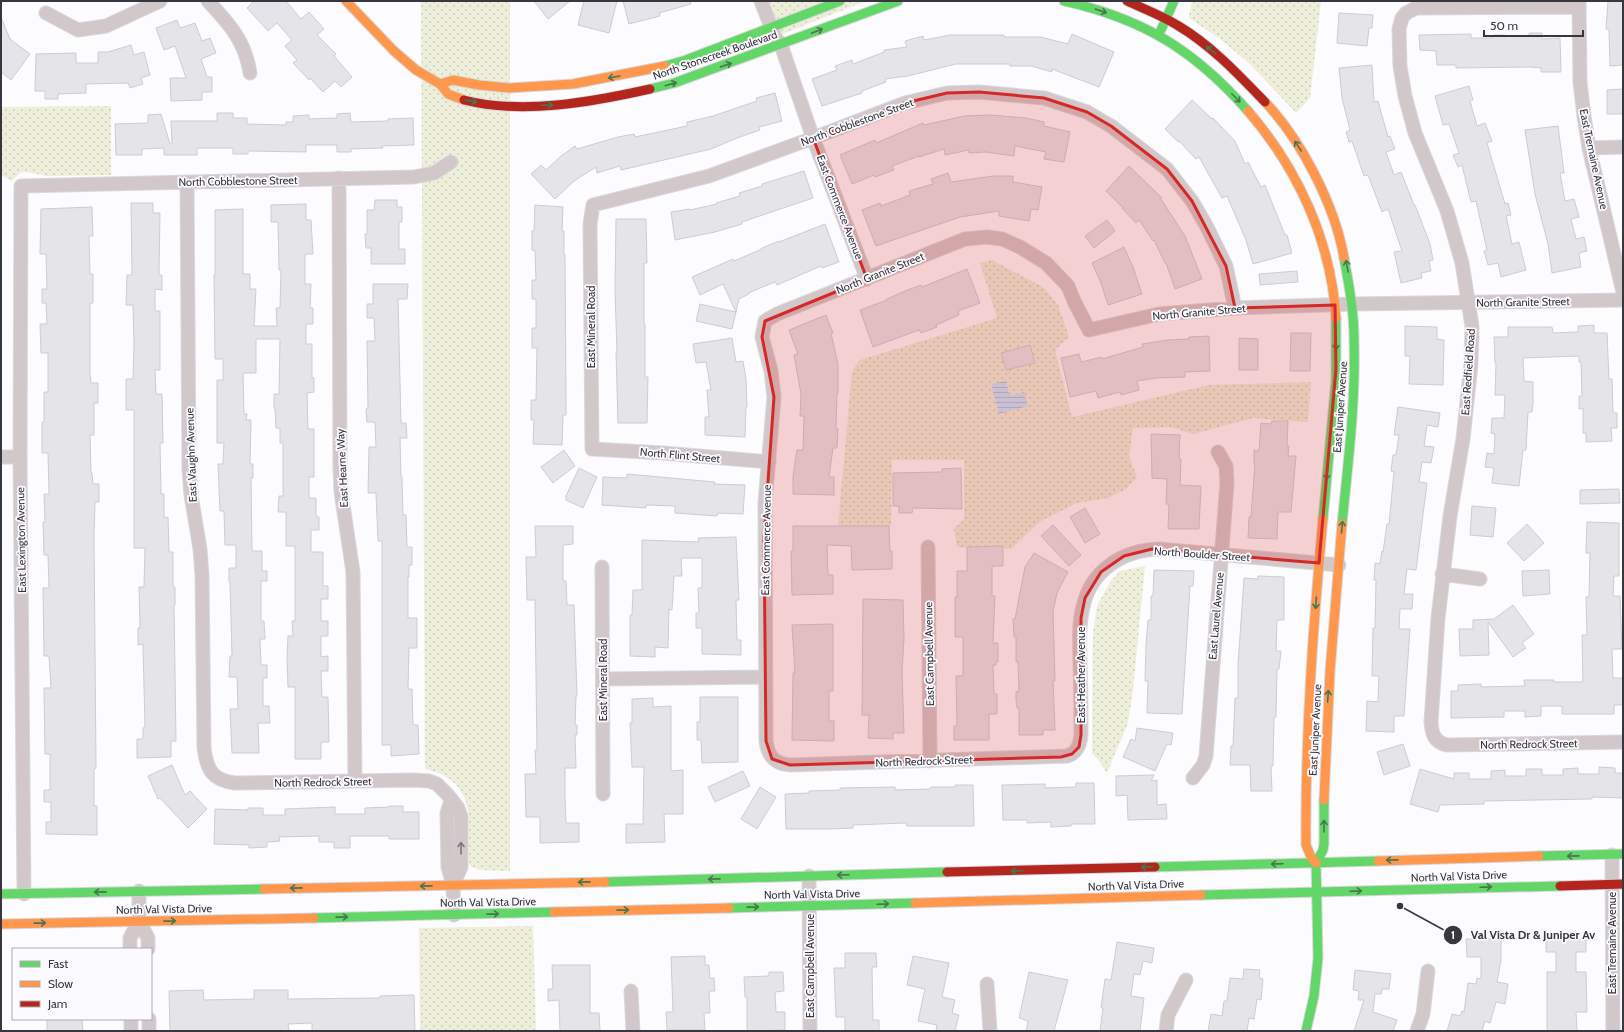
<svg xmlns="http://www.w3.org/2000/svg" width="1624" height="1032" viewBox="0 0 1624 1032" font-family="Cabin,sans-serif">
  <defs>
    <pattern id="grass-dots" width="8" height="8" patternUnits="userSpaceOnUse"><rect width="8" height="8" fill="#edefdb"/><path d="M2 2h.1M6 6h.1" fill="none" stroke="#cccebd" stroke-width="1.8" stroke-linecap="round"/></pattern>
    <pattern id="water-rules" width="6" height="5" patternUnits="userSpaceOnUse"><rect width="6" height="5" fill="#c8e6fe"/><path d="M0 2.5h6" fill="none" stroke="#adc6db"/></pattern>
  </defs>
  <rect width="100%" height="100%" fill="#fcfbfd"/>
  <path fill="url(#grass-dots)" d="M421 1H510V871L480 870 470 866C468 859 469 851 468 844 468 832 470 818 467 806 463 785 445 773 425 769Z
    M761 1H866L775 37Z
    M1193 1H1321L1310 98 1296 113 1250 64 1220 39 1189 18 1191 5Z
    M111 106V175L47 176 26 172 20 173 12 181 1 175V107Z
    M992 260 1043 287 1058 305 1069 337 1055 350 1072 417 1209 385 1311 382 1308 422 1253 418 1193 434 1171 427 1133 428 1129 456 1137 477 1126 489 1108 498 1077 503 1041 521 1011 549 957 547 954 529 964 519V460H892L891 526H838L852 371 860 360 997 318 980 263Z
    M1145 566 1133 690 1128 723 1107 773 1099 761 1092 753 1093 634 1097 606 1110 582 1120 571Z
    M533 926 536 1031H420L419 928Z"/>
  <path fill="url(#water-rules)" d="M1006 381 1010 396 1024 392 1028 406 999 414 991 384Z"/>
  <path fill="#e5e4e9" stroke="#ceccd1" d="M254 1H286L301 19 309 12 324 29 317 35 336 54 334 56 352 77 341 87 335 81 323 92 310 78 309 80 293 63 297 60 285 46 292 40 277 23 268 31 247 8Z
    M534 1H570L548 19Z
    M584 1H617L609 33 578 25Z
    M623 1H690L691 4 659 13 660 16 629 24Z
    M1608 1H1623V65L1610 66 1609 29H1606Z
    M1339 13 1373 15 1372 28H1369L1367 46 1337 43Z
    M1 17 10 39 30 54 11 80 1 72Z
    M177 20 180 28 195 23 202 41 210 38 216 53 201 59 207 77H212V92H202V100L171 101 170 78H186L175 46 164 50 156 28Z
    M1529 33H1542V39L1560 38 1561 72H1541V68L1530 67 1456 68V65H1437L1436 51 1420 50 1419 35 1471 34V38H1493V35H1505V36H1529Z
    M1072 34 1114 52 1099 87 1052 69V72L1031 66H1010V64H956L908 76 885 79 886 82 862 91V93L822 106 812 79 837 70 835 66 852 60 853 64 884 52V50L907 47 905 41 923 36 924 40 950 35H1004V37H1041L1068 44Z
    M131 45 134 55 144 52 150 75 141 78 143 84 130 88 128 83 86 84V93L58 94V99H45V91H35L36 54 76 53V63H98V52H108Z
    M1372 65 1374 102 1378 101 1388 137 1390 136 1395 149 1386 152 1394 175 1401 172 1414 205H1415L1430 244 1433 260 1429 261 1431 271 1421 273 1422 278 1401 283 1394 252 1402 251 1388 209 1382 212 1368 175 1364 176 1352 141 1349 142 1346 132 1350 130 1342 98 1339 68Z
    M1469 86 1473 100 1470 101 1477 126 1485 123 1492 141 1487 143 1505 204 1508 203 1511 215 1506 216 1512 244 1519 242 1526 270 1501 277 1498 263 1488 265 1484 251 1487 250 1476 201 1471 202 1462 165 1458 167 1453 155 1459 153 1449 124 1443 125 1435 96Z
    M1623 89V114H1607V90Z
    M775 93 782 121 759 127 760 130 737 138 711 149 621 170 620 166 597 173 596 167 574 181 555 199 531 174 541 165 546 170 560 157 575 146 577 149 618 137 634 134 635 137 687 126V122L713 116 757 101 756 98Z
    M1192 100 1212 119 1213 118 1235 141 1245 164 1248 162 1261 187 1265 185 1285 235H1287L1292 253 1253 264 1246 240 1227 196 1222 198 1199 157 1196 159 1179 141 1178 142 1165 129Z
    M217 113H233V118H247V124L286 125V122H293V116L309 115V119L337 118V114L350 113 351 122 388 121V119L413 118 414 145 382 146 383 148 351 149V152H337V145H306V152L248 151V154H233V148H197V155H164V148L142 149V155H116L115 124 148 123V115L161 114 170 144H172L171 121H217Z
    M990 115 1026 118 1044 122V126L1070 132 1064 162 1044 159 1046 152 1015 146 1014 156 986 152 969 153V150L945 155 944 149 919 157V156L892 166 894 170 875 177 874 175 852 184 840 155 875 140 876 143 923 123 924 125 964 116Z
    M1558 126 1564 173H1560L1565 201 1574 199 1579 217 1571 219 1576 239 1584 237 1587 251 1579 253 1581 267 1552 273 1548 244 1535 194 1525 130Z
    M1129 166 1162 198 1161 199 1185 236 1202 279 1175 289 1166 263H1165L1154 240 1153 241 1139 220 1136 223 1122 208H1123L1106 191Z
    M804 171 813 198 742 222V224L715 232 675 240 671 212 690 209V210L717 204 716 203 740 196 739 193 762 186V184Z
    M948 173 951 182 993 176H1013V182L1042 187 1038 210 1031 209 1029 221 999 216V211L960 217 876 246 862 210 880 203 881 206 910 195 909 191 933 184 931 179Z
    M375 200H397V207H402V222H399V249H405V264H371V248H366L365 234H367V210H374Z
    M131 203H153V213H160L159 275H162V290L155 289V311H160V370H155L156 394H162L163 443H160L161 494H164V518L168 517 169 552H173V587H175V605L174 606 176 741H171V757L137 758V739H143V728L145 727 143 644 138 645V628H140L139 587H144L145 548H134V410H126V379H133L134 344 133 305H126L127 275H132Z
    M306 204V220H311L313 254H305V284H311L310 308H313V324H306V344H312V378H314V392L307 393 308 429H314V477H309V498H316V516L319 517V530H311V552H323V586H328V599H321V621H328V636H321V657L328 656V671H321L322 697H328L329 742H321V759H295V687H288L287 657 288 636H293L292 621H295V546H286V512H278L279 496H283V443H280V428H276L275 408H274V394H279L280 339H256V373H243L244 414H247L246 420H251L250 464H253V478H251L252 551H262V571H267V581H261V621H264L265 639H260L261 665H267V678H263V706H269L270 723H258L259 753H232L230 709H238L237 677H229L230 656H232L230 582H229V568H236V545H225L224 511H220L218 464H223L224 443H217V380H223V359H215L214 275H215V210L243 209V274H250V289H256L254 326H277L276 308H280L281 270H279L278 222H271V205Z
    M535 205 563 207 562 231H564V255H565L566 401V415H563L562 445 533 444 534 420H531V400H536L537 348H532V328H536V299H532V280H536L535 251 532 250V231H534Z
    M92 207 93 236H89L90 274H93V303H90V375L91 383H98V403H94V435H90L91 473H92L93 484H99V502H95L94 535 96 768 94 769V806H97V835L46 834V822H51V802H44V790H50V754H45L44 688H51L49 656H44L43 588H49L48 555H44L43 522H45L44 494H49L48 453H42V422H44V392H48V353H41L40 324H47L46 303H42V289H47L46 254H40L41 209Z
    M616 219H646L647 263H644V324H645V377H648L647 423H618L616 352H617L615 291Z
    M1107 220 1115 231 1094 248 1085 236Z
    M825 224 839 262 822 268 821 266 777 285 775 282 748 293 749 294 739 299 736 312 723 284 700 295 692 277 733 259 734 261 762 249V248L779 241V242Z
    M1124 247 1133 267 1142 294 1108 305 1101 283 1092 263Z
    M967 269 980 303 958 311 959 315 936 325 937 327 921 333 919 330 873 347 860 310 887 300V299L905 291 921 285 922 287Z
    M1297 271 1298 282 1260 285 1259 274Z
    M373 284H408L407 299H398L401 423H406L407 438H400L401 477H402L403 515H406L407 547H412V565H409V577H408V618H417V648H409L408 689H412L413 725H418L419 754 391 756V745H382V541H378L376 493H368L369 447H376L375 422H367L366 409 368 408 367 341H375L374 318H367V304H373Z
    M700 304 736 312 732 329 696 321Z
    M826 315 833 333H831L838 364V393H837L836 429H838L837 448H833L829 477H834V495L793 494V476L797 450H803L804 416H800L801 394 794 355 798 354 789 330Z
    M1594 325V333H1607L1609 379H1612L1613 413H1617V428H1611L1612 441 1586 442V433H1583V408L1579 409V396H1582L1581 362H1579V356L1523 358 1524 381 1533 382V404L1532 412H1528L1526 450H1523L1519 486 1492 483 1494 468 1485 467 1487 453 1494 454 1495 434 1491 433 1492 418H1504L1505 395H1495L1496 363H1495L1494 337H1508V327H1552L1553 333 1578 332V326Z
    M1405 326 1437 327V339L1444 340 1443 385 1409 384 1410 356H1405Z
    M1291 333H1311L1310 371H1290Z
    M1209 336 1210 371 1185 372V377L1156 378 1137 381 1139 390 1121 395 1120 392 1098 398 1096 391 1070 397 1061 358 1079 354 1081 362 1102 357V359L1143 347 1142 344 1168 340 1189 339V337Z
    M732 338 736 362 743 361 746 379 747 407H746L745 437 705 435V417H709L707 390H711L706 362 696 363 693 344Z
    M1239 338 1258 339V370H1239Z
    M1030 345 1035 363 1006 370 1001 353Z
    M1398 407 1440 413 1438 427 1427 425 1424 446 1434 447 1431 463 1422 462 1419 482 1427 483 1416 570 1407 569 1404 594H1413L1412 609H1400L1399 629H1410L1404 716H1394V732L1366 731 1367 701 1378 702 1379 676H1372L1373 628H1375L1376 580H1374L1375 563 1380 564 1382 551 1383 552 1387 524H1389L1394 472 1391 471 1393 455H1396L1399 435H1394Z
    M1272 421H1288L1287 446H1289L1288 456H1296L1291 512H1278L1277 539 1248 538 1249 517H1251L1255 464H1254V450L1259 451 1261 423 1271 424Z
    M1151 434 1180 435 1179 459H1181L1180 485 1201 486 1199 529H1168L1169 504H1166L1167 479 1152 478Z
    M564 450 575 466 553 483 541 467Z
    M579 468 597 477 583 508 566 500V496Z
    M961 468 962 509 913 508 912 513H899V506H893V473L942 472V469Z
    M627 474 715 482 714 484 745 485 743 514 718 513 717 516 675 513V506L646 505V508L602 505 603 477 627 478Z
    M1619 489 1620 503 1580 504V490Z
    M1472 506 1496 508 1493 537 1470 535Z
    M1085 508 1100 534 1085 543 1070 517Z
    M1587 522 1619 523V576H1614L1613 596H1620L1622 649H1612L1613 678H1623V705H1614V714H1562V706H1541V716L1525 717V711H1504V717L1451 718V691H1458V685L1481 684V687L1525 686 1524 680H1554V682H1583L1582 635H1587L1586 597H1589L1590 553H1586Z
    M1527 524 1544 543 1524 561 1507 543Z
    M1053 525 1081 555 1069 566 1041 536Z
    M535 526H573V544L563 545V581H566L567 605H574L577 696H576L575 725H577V735H575L576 768H565V797L566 823H579V842L540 843V817H526L525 774H536L535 750H537L535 600H527L526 557H536Z
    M793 526H889L890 551H892V569L852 570 851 546 827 545 828 575H833V594L792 595 791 551H793Z
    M736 537 739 600H736L737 640H741V655L702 654V628H696V613H699L698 588H702V558H681L682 576H674L672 610 669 609 668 648 655 647V657L630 656V615H632L633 590H642V540L699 542 698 538Z
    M1003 546V566H992V596H995L993 643H998V662H996V665H993L994 694H997V714H989V740H954V726H957L956 676H963V637H955V597H957V571H967V547Z
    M1034 553 1068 572 1057 593 1053 611 1055 681H1053L1055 730H1043V735H1019V708H1017L1016 700V692L1019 691 1018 662H1016V637H1014L1013 619H1015L1025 567Z
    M1154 570 1194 571 1193 586H1190L1182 714 1147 713 1148 681H1145L1146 645 1148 620H1151V596H1153Z
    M1549 570 1550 594 1523 596 1522 571Z
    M1258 576 1284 577V620H1277L1276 651H1281L1279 669H1277L1276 717H1274L1273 766H1271L1272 791H1251L1250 765H1230L1231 746H1233L1235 698H1238V665L1244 578 1258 579Z
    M863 599 903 600 904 639 902 672 904 733H893V739L868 738 869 715H862Z
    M1513 605 1534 634 1522 643 1526 648 1513 657 1488 622 1489 655 1460 656 1459 629H1473V620L1494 619Z
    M833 624V691H829V721H834V741L792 740 793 673H795L792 625Z
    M700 697H738V762L702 763 701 740H697V722H700Z
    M653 698V707L671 706V771L683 770V814H664L665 842 626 843V824H643L644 767H632L630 723H632V699Z
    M1137 728 1173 733 1171 745 1167 744 1155 771 1123 757 1131 739 1135 741Z
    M1403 744 1410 766 1384 775 1377 752Z
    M172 765 185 795 190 791 207 809 188 828 160 798 158 799 148 776Z
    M1599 767 1615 768V773H1623V798L1592 797V799L1484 801V804L1440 805 1438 812 1410 804 1420 769 1454 779V773H1469V779H1491V771L1505 770V776H1526V769H1542V775H1563V769L1578 768V774H1599Z
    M743 771 750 786 715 802 708 787Z
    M1154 775 1151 781 1157 780V805L1166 804 1167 819 1128 820 1127 795 1116 796V776Z
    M1076 783H1094L1095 824H1071V826L1051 827V822L1027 823V820H1003L1002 785 1045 784V788L1076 787Z
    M955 785H973L974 826H907L906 823 853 825V828L829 829H786L785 794 809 793V791L840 790V788L895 787V790L930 789 931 787H955Z
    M760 787 776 797 757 829 741 819Z
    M389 806H403V812H419V839H389V836H350V848H334V842H319V836L279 837 280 841 267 842V847L249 848V845L214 844 215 809 248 810V808H263V815H285V809L335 807V814H365V808L389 807Z
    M1466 939H1501V960L1497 982 1508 984 1505 1004 1496 1002 1490 1023 1485 1021 1482 1031H1447L1452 1014 1460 1016 1462 1011 1464 1012 1468 983 1476 984 1477 978 1481 979V957H1467Z
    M1546 939H1586V952H1576V972H1586L1587 1012H1576L1577 1031H1547V972H1556V952H1546Z
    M1117 942 1154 948 1152 963 1143 961 1140 975 1134 974 1131 996 1144 998 1140 1031H1100L1103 1008H1101L1105 979 1111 980Z
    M845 953H876L877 967H872L873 1020H879V1031H845V1017H836L834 968H845Z
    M705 956V965H709L710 978H714L715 991H709L710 1013H704L705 1030H667L666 1012H673L671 957Z
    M913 956 949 963 942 997 955 1000 952 1013 959 1015 955 1031H936L937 1025 918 1021 925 989 907 985Z
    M552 965H590V1013H599L600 1031H560L559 1000 548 1001V989H553Z
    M1244 969 1260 970 1259 978 1263 979 1261 1000 1257 999 1254 1019 1249 1018 1247 1031H1208L1211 1014 1222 1016 1224 1001H1227L1230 978 1243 979Z
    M1355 970 1391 974 1389 989H1382L1381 994H1375L1373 1012 1397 1020 1393 1031H1354L1364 1000H1358L1359 991 1353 990Z
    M769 972H783L784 991 775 992 776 1012H785V1030L747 1031V997H745L744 977 769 976Z
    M1029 972 1068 980 1054 1031H1026L1028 1021 1019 1018Z
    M203 990 204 1000 254 999V990H288V999L380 998V996L414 995 415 1031H312V1023L288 1024 289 1031H170L169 991Z
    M47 1019H82L83 1031H47Z"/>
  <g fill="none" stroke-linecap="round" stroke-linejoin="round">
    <defs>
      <path id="street" d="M208 1C229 24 245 40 250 73
        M761 1 775 37 781 45 813 138 867 279
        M1579 1 1580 82 1584 116 1589 148 1623 292
        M1579 7 1416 8 1406 13 1402 18 1399 29 1400 66 1405 96 1415 133 1447 211 1462 263 1472 326 1471 364 1463 439 1450 516 1438 618 1431 722C1432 734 1434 742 1447 745L1623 742
        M46 13 78 30 106 26 160 1
        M1589 148 1623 147
        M339 178 340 469 341 492 353 572 355 781
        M187 182 189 470 191 495 200 549 202 575 204 748C207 770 212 780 235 783L413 780 429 781 437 784 447 794 458 808 461 817V867L453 885
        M1 457H20
        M769 462 663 453 592 449 590 224 593 205 709 176 813 138 905 103 947 93 979 92 1044 98 1087 112 1111 126 1167 169 1192 201 1206 225 1226 266 1235 308
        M928 547 930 761
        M1339 565 1159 549C1123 550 1091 570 1083 607 1078 625 1080 645 1080 665 1081 688 1081 711 1081 735 1080 745 1077 753 1067 756L790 765C774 764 768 756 766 741L765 503 774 397 771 371 762 337 765 321 777 314 965 239 987 237 1002 239 1020 247 1046 263 1068 286 1074 301 1089 330 1159 314 1235 308 1353 304 1623 300
        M602 567 603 794
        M1442 574 1480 579
        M603 679 766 677
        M1193 778 1203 765 1206 756 1227 483 1226 466 1218 452
        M451 801 447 813 448 867 453 885 454 915
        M1612 855 1613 1031
        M809 876 810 1031
        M24 894 20 457 21 186 414 177 434 173 451 162
        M139 921 148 938V949
        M130 949V938L139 921V891
        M987 984 990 1031
        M631 991 633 1031
        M131 1019V1031
        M149 1019V1031
        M1166 1031 1168 1015 1186 980
        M1417 1031 1423 1014 1428 971"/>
      <path id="fast" d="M1064 1C1144 19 1194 50 1248 111
        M1161 30 1174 1
        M665 66 686 60 840 1
        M650 89 674 83 898 1
        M1323 519 1336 380V318
        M1342 524C1348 463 1356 401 1354 339 1354 312 1349 285 1344 258
        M1539 856 1623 854
        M1155 867 1378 861
        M605 882 947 872
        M1 894 264 889
        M1201 895 1560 886
        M729 908 915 903
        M314 918 554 912
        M1306 1031 1314 996 1318 958 1316 863 1323 850 1324 844V800"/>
      <path id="slow" d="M346 1 394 51 416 70 440 84 448 94 464 100
        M440 84 453 80 479 85 509 88 573 84 665 66
        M1265 102C1301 140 1335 205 1344 258
        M1248 111C1298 169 1331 241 1336 318
        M1324 800 1330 671 1342 524
        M1378 861 1539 856
        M1316 863 1311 857 1306 845C1305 736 1313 628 1323 519
        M264 889 605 882
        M915 903 1201 895
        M554 912 729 908
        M1 924 314 918"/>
      <path id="jam" d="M1127 1C1144 9 1161 15 1177 25 1211 45 1238 74 1265 102
        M464 100C522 115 592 102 650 89
        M947 872 1155 867
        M1560 886 1623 884"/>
    </defs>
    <use href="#street" stroke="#d9d8db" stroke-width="15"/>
    <use href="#fast" stroke="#d9d8db" stroke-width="11"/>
    <use href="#slow" stroke="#d9d8db" stroke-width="11"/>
    <use href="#jam" stroke="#d9d8db" stroke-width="11"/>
    <use href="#street" stroke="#d2c7c9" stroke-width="13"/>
    <use href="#fast" stroke="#63d668" stroke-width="9"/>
    <use href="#slow" stroke="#ff974d" stroke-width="9"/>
    <use href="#jam" stroke="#b3261e" stroke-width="9"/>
  </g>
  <defs><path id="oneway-shaft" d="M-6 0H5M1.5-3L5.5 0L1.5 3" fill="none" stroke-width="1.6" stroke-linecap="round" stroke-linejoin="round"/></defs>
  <g stroke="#49764f">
    <use href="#oneway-shaft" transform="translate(1101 11) rotate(19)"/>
    <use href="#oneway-shaft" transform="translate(817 31) rotate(-21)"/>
    <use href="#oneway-shaft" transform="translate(1211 50) rotate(-141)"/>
    <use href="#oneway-shaft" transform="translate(726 65) rotate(-19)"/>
    <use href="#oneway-shaft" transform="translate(614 77) rotate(170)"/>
    <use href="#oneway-shaft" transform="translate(671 84) rotate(-16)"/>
    <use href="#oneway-shaft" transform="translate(1236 98) rotate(45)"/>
    <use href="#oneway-shaft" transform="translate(471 101) rotate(10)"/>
    <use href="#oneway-shaft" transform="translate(547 105) rotate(-3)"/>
    <use href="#oneway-shaft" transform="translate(1298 146) rotate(-124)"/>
    <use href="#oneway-shaft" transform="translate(1347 266) rotate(-101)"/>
    <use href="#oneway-shaft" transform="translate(1336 344) rotate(91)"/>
    <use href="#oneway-shaft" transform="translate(1327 474) rotate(96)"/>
    <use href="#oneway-shaft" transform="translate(1342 527) rotate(-85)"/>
    <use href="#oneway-shaft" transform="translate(1316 603) rotate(94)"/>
    <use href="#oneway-shaft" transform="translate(1328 696) rotate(-86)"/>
    <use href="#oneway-shaft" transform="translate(1324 826) rotate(-90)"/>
    <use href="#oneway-shaft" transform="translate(1573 856) rotate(179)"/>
    <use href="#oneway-shaft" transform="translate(1392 860) rotate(179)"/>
    <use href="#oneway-shaft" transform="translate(1277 864) rotate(178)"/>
    <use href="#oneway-shaft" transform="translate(1147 867) rotate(178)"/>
    <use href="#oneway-shaft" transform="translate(1017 871) rotate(178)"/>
    <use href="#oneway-shaft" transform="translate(843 875) rotate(178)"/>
    <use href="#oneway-shaft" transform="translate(714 879) rotate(179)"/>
    <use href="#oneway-shaft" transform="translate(584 882) rotate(179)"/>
    <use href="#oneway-shaft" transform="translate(426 886) rotate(179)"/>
    <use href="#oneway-shaft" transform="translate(1486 887) rotate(-2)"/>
    <use href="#oneway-shaft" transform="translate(296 888) rotate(179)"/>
    <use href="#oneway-shaft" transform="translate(1356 891) rotate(-2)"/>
    <use href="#oneway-shaft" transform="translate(100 892) rotate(179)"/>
    <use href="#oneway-shaft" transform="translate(883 904) rotate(-2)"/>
    <use href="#oneway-shaft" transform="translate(753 907) rotate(-1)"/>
    <use href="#oneway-shaft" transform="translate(623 910) rotate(-1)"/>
    <use href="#oneway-shaft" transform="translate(493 914) rotate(-1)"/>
    <use href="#oneway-shaft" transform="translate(342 917) rotate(-1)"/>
    <use href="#oneway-shaft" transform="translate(170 921) rotate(-1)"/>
    <use href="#oneway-shaft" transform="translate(40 923) rotate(-1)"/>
  </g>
  <use stroke="#7d777d" href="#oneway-shaft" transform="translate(461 848) rotate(-90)"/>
  <path fill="#d62828" fill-opacity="0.2" stroke="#d62828" stroke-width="3" stroke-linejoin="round" d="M979 92 1044 98 1087 112 1111 126 1167 169 1192 201 1226 266 1235 308 1335 305 1336 369 1319 563 1152 549 1124 556 1101 572 1085 598 1081 618V735L1079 747 1072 754 1061 757 790 765 772 759 766 741 764 538 774 397 762 337 765 321 867 279 813 138 905 103 947 93Z"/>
  <g text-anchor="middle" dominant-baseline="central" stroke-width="3.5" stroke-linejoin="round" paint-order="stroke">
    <g font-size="11" fill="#38363e" stroke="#fbfafe">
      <text transform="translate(715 55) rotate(-19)">North Stonecreek Boulevard</text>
      <text transform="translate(857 122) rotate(-20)">North Cobblestone Street</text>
      <text transform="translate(1594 159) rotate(78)">East Tremaine Avenue</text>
      <text transform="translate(238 181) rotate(-1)">North Cobblestone Street</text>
      <text transform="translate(840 207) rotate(69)">East Commerce Avenue</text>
      <text transform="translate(880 273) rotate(-22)">North Granite Street</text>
      <text transform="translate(1523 302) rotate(-1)">North Granite Street</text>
      <text transform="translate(1199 312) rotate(-5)">North Granite Street</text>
      <text transform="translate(591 327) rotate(-90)">East Mineral Road</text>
      <text transform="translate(1468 372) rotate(-86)">East Redfield Road</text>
      <text transform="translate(1340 407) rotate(-86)">East Juniper Avenue</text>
      <text transform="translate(191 455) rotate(-92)">East Vaughn Avenue</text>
      <text transform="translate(680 455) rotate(5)">North Flint Street</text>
      <text transform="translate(342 468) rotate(-93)">East Hearne Way</text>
      <text transform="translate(21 540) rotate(-91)">East Lexington Avenue</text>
      <text transform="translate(766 540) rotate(-89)">East Commerce Avenue</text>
      <text transform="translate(1202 554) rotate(4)">North Boulder Street</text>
      <text transform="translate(1216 616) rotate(-85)">East Laurel Avenue</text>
      <text transform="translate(929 654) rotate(-91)">East Campbell Avenue</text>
      <text transform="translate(1081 675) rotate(-90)">East Heather Avenue</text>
      <text transform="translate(603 680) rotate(-90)">East Mineral Road</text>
      <text transform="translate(1315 730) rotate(-87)">East Juniper Avenue</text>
      <text transform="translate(1529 744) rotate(-1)">North Redrock Street</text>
      <text transform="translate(924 761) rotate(-2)">North Redrock Street</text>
      <text transform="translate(323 782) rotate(-1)">North Redrock Street</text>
      <text transform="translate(1459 876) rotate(-2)">North Val Vista Drive</text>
      <text transform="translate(1136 885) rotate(-2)">North Val Vista Drive</text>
      <text transform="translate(812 894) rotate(-1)">North Val Vista Drive</text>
      <text transform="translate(488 902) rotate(-1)">North Val Vista Drive</text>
      <text transform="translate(164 909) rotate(-1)">North Val Vista Drive</text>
      <text transform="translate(1612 943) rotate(-90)">East Tremaine Avenue</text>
      <text transform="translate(810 966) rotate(-90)">East Campbell Avenue</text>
    </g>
  </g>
  <path fill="none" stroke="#38363e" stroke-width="1.5" d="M1400 906L1453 935"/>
  <g fill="#38363e" stroke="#fbfafe" stroke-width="1.5">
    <circle cx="1400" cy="906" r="4"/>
    <circle cx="1453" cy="935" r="10"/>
  </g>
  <g font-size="12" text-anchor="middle" font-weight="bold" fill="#fff">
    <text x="1453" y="939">1</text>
  </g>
  <g font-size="12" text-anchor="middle" font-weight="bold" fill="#38363e" stroke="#fbfafe" stroke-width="3.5" stroke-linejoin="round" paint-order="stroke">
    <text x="1533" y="939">Val Vista Dr &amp; Juniper Av</text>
  </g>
  <rect width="1624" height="1032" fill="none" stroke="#38363e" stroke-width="4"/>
  <rect x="12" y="948" width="140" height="72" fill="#fbfafe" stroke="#adacb1"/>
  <rect x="20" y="961" width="20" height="6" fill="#63d668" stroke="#adacb1"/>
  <text x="48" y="968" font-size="12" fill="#38363e">Fast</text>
  <rect x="20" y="981" width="20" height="6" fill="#ff974d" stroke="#adacb1"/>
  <text x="48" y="988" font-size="12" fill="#38363e">Slow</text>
  <rect x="20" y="1001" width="20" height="6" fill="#b3261e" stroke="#adacb1"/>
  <text x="48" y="1008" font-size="12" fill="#38363e">Jam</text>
  <path d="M1484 30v6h99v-6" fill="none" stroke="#38363e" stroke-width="2"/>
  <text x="1490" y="30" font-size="12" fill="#38363e" stroke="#fbfafe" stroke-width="3" paint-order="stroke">50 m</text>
</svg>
